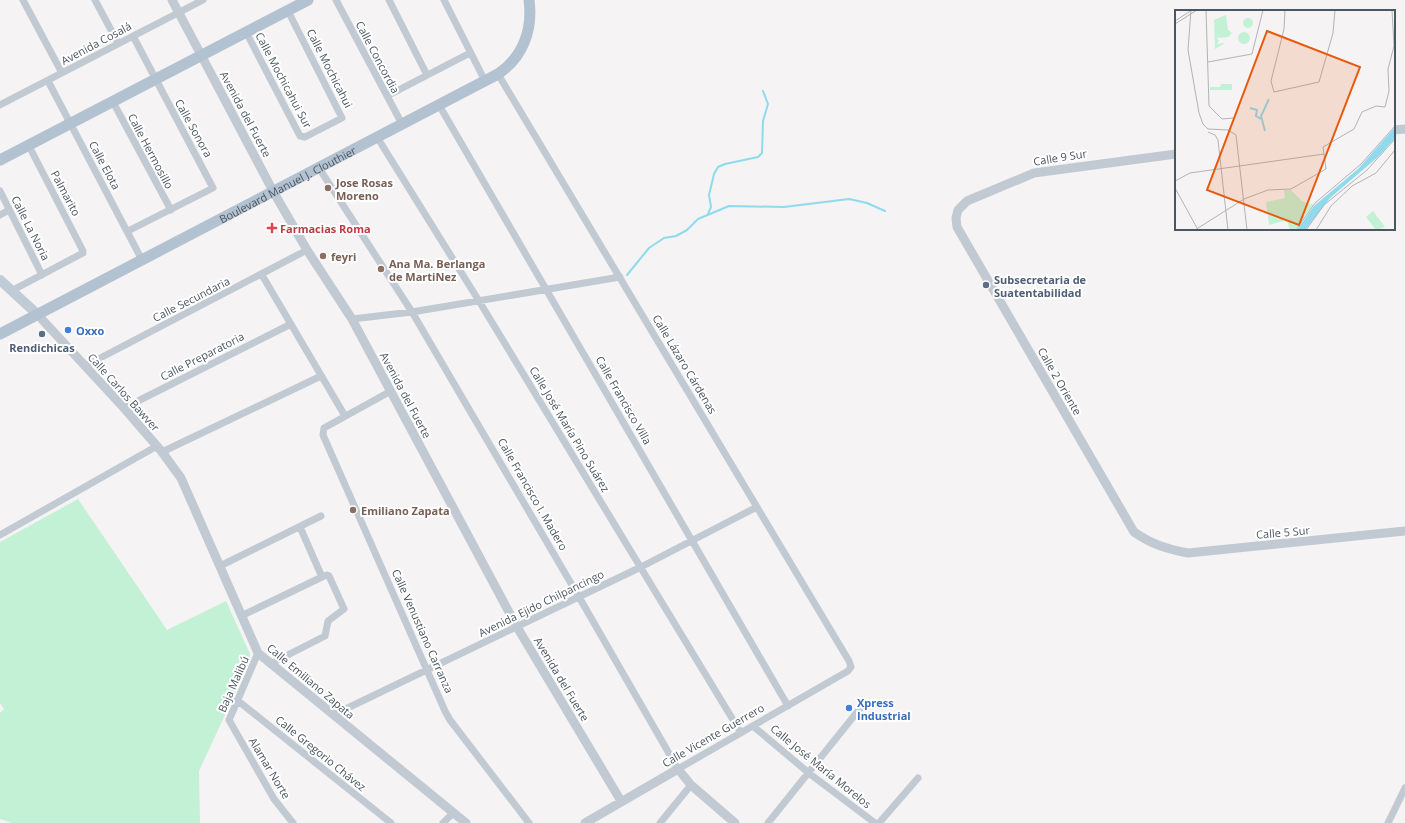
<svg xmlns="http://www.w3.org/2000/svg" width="1405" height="823" viewBox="0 0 1405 823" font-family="'Open Sans',sans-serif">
  <rect width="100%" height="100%" fill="#f5f3f3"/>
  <path fill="#c3f1d5" d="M78 499 167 630 226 601 250 654 248 665 199 771 200 823H12L0 819V713L4 709 0 703V542Z"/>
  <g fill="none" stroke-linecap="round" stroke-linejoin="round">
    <path stroke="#90daee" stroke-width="2" d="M708 214 711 207 709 195 714 174 718 167 725 164 758 157 762 153 763 121 768 104 763 91
      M627 275 649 248 664 238 676 236 687 230 698 219 729 206 784 207 849 199 867 203 885 211"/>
    <path stroke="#c1cad2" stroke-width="7" d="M23 0 62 73
      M95 0 118 43
      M336 0 402 124
      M389 0 427 75
      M444 0 485 81
      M246 32 300 136 305 137 342 118 288 11
      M48 81 142 260
      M387 96 470 53
      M113 102 171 210
      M0 105 203 0
      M439 105 788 706
      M377 137 479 301 741 733
      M319 168 412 312 579 597 678 769 848 671 851 667 849 661 498 74
      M0 191 42 275
      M0 215 9 210
      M128 231 213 188 133 36
      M262 275 345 416
      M13 290 83 253V251L29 146
      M352 319 412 312 620 277
      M85 366 307 250
      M391 391 324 428 323 435 445 711 450 720 529 823
      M124 408 291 324
      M162 452 321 376
      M300 527 322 577
      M0 535 157 446
      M220 566 321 516
      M241 616 322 577 327 575 329 576 344 609 328 621 325 636 270 664
      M258 653 229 720 274 799 293 823
      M237 700 391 823
      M333 715 641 567 757 507
      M753 726 810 774 875 823
      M443 823 453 813
      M660 823 691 785
      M768 823 862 706
      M879 823 918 778
      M1388 823 1405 788"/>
    <path stroke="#c1cad2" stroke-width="9" d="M172 0 273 191 307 250 352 319 517 627 621 801
      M1394 130 1405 129
      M1176 154 1034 173 967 201 958 210 956 218 957 227 1134 532C1151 544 1167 549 1188 553L1405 531
      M37 314 124 408 162 452 181 478 258 653 466 823
      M585 823 678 769 691 785 735 823"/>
    <path stroke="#c1cbd6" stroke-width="10" d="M0 280 37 314"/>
    <g stroke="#b3c2d1" stroke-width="11">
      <path d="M0 160 308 0"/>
      <path id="s1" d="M0 334 498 74C523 57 533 30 529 0"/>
    </g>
  </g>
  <g fill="#8d6e63" stroke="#fff" stroke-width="1.5">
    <circle cx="328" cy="188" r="4"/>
    <circle cx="323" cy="256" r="4"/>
    <circle cx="381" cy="269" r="4"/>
    <circle cx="353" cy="510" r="4"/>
  </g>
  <path fill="#e0444e" stroke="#fff" stroke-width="1.5" d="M270 222h4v4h4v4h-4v4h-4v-4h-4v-4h4z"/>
  <g fill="#5c6f8a" stroke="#fff" stroke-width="1.5">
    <circle cx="986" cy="285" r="4"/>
    <circle cx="42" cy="334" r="4"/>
  </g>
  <g fill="#3f7fe0" stroke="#fff" stroke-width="1.5">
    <circle cx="68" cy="330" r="4"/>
    <circle cx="849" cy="708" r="4"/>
  </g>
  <g text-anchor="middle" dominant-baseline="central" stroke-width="4" stroke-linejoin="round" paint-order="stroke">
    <g font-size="11" fill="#4a5661" stroke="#fff">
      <text transform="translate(96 43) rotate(-28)">Avenida Cosalá</text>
      <text transform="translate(378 57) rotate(62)">Calle Concordia</text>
      <text transform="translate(330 68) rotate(63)">Calle Mochicahui</text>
      <text transform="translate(284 80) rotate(62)">Calle Mochicahui Sur</text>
      <text transform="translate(246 114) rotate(62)">Avenida del Fuerte</text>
      <text transform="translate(194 128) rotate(61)">Calle Sonora</text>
      <text transform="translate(151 151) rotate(62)">Calle Hermosillo</text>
      <text transform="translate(1060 157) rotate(-9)">Calle 9 Sur</text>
      <text transform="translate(105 165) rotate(62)">Calle Elota</text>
      <text stroke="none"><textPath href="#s1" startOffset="324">Boulevard Manuel J. Clouthier</textPath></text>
      <text transform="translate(66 193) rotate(62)">Palmarito</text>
      <text transform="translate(31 228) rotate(63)">Calle La Noria</text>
      <text transform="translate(191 299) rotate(-27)">Calle Secundaria</text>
      <text transform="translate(202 356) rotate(-27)">Calle Preparatoria</text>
      <text transform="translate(685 364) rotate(59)">Calle Lázaro Cárdenas</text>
      <text transform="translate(1060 381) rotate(60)">Calle 2 Oriente</text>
      <text transform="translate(124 392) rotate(48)">Calle Carlos Bawver</text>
      <text transform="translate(406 395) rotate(62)">Avenida del Fuerte</text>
      <text transform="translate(624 400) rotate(60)">Calle Francisco Villa</text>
      <text transform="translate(570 429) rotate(59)">Calle José María Pino Suárez</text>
      <text transform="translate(533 494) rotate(60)">Calle Francisco I. Madero</text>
      <text transform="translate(1283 532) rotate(-5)">Calle 5 Sur</text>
      <text transform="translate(541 603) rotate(-26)">Avenida Ejido Chilpancingo</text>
      <text transform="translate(423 631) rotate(66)">Calle Venustiano Carranza</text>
      <text transform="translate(562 679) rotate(59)">Avenida del Fuerte</text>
      <text transform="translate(311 681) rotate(40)">Calle Emiliano Zapata</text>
      <text transform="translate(233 684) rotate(-66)">Baja Malibú</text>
      <text transform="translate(713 735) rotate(-30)">Calle Vicente Guerrero</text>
      <text transform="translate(321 753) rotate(39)">Calle Gregorio Chávez</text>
      <text transform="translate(821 766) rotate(39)">Calle José María Morelos</text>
      <text transform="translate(270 768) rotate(59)">Alamar Norte</text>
    </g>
    <g font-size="11" font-weight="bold" fill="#785e54" stroke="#fff" text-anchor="start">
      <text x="336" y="182">Jose Rosas<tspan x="336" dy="13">Moreno</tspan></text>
      <text x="331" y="256">feyri</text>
      <text x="389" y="263">Ana Ma. Berlanga<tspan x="389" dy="13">de MartiNez</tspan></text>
      <text x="361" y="510">Emiliano Zapata</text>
    </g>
    <g font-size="11" font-weight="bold" fill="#be3a42" stroke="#fff" text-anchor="start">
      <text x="280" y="228">Farmacias Roma</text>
    </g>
    <g font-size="11" font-weight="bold" fill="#4e5e75" stroke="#fff" text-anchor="start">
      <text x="994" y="279">Subsecretaria de<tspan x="994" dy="13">Suatentabilidad</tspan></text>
      <text x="42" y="347" text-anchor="middle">Rendichicas</text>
    </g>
    <g font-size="11" font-weight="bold" fill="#366cbe" stroke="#fff" text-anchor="start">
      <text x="76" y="330">Oxxo</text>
      <text x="857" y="702">Xpress<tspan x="857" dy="13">Industrial</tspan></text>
    </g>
  </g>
  <g transform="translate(1175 10)">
    <rect width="220" height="220" fill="#f5f3f3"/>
    <path d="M51 5 53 20 57 23 53 27 41 28 44 30 42 34 50 33 40 39 39 10ZM68 13a5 5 0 1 1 10 0a5 5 0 1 1-10 0ZM63 28a6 6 0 1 1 12 0a6 6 0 1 1-12 0ZM46 74H57V80H35V77H45ZM109 180H116L127 191 138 195 120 220H115L112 210 94 215 91 192 110 188ZM198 201 210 217 201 220 191 207Z" fill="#c3f1d5"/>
    <path d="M220 117V128L204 146 155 188 130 220H122L139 196 183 159Z" fill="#90daee"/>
    <path fill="none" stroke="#90daee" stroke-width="2" d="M75 98 82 100 81 106 86 109M90 121 86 106 94 89"/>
    <path fill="none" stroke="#b1b4b9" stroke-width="1" d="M16 0 13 40 24 103 28 114 33 119 53 120 61 125 72 220M31 0 34 96 47 109 58 108M110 0 109 19 96 71 99 82 144 72 158 23 160 0M0 11 17 0M0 14 22 0M33 52 77 44 88 0M33 122 40 125 43 130 53 220M0 171 15 163 149 144M0 178 22 218M69 189 93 180 116 179 151 159 148 137 179 119 187 102 201 96 210 97 214 81 213 59 219 36 217 0M20 220 69 189M121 220 140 193 186 154 220 116M131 220 149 195 192 160 220 129M141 220 156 196 177 176 201 163 220 140"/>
    <path fill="#e8590c" fill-opacity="0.15" stroke="#e8590c" stroke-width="2" d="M92 21 185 57 124 215 32 180Z"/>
    <rect width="220" height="220" fill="none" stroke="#4a5661" stroke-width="2"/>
  </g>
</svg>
